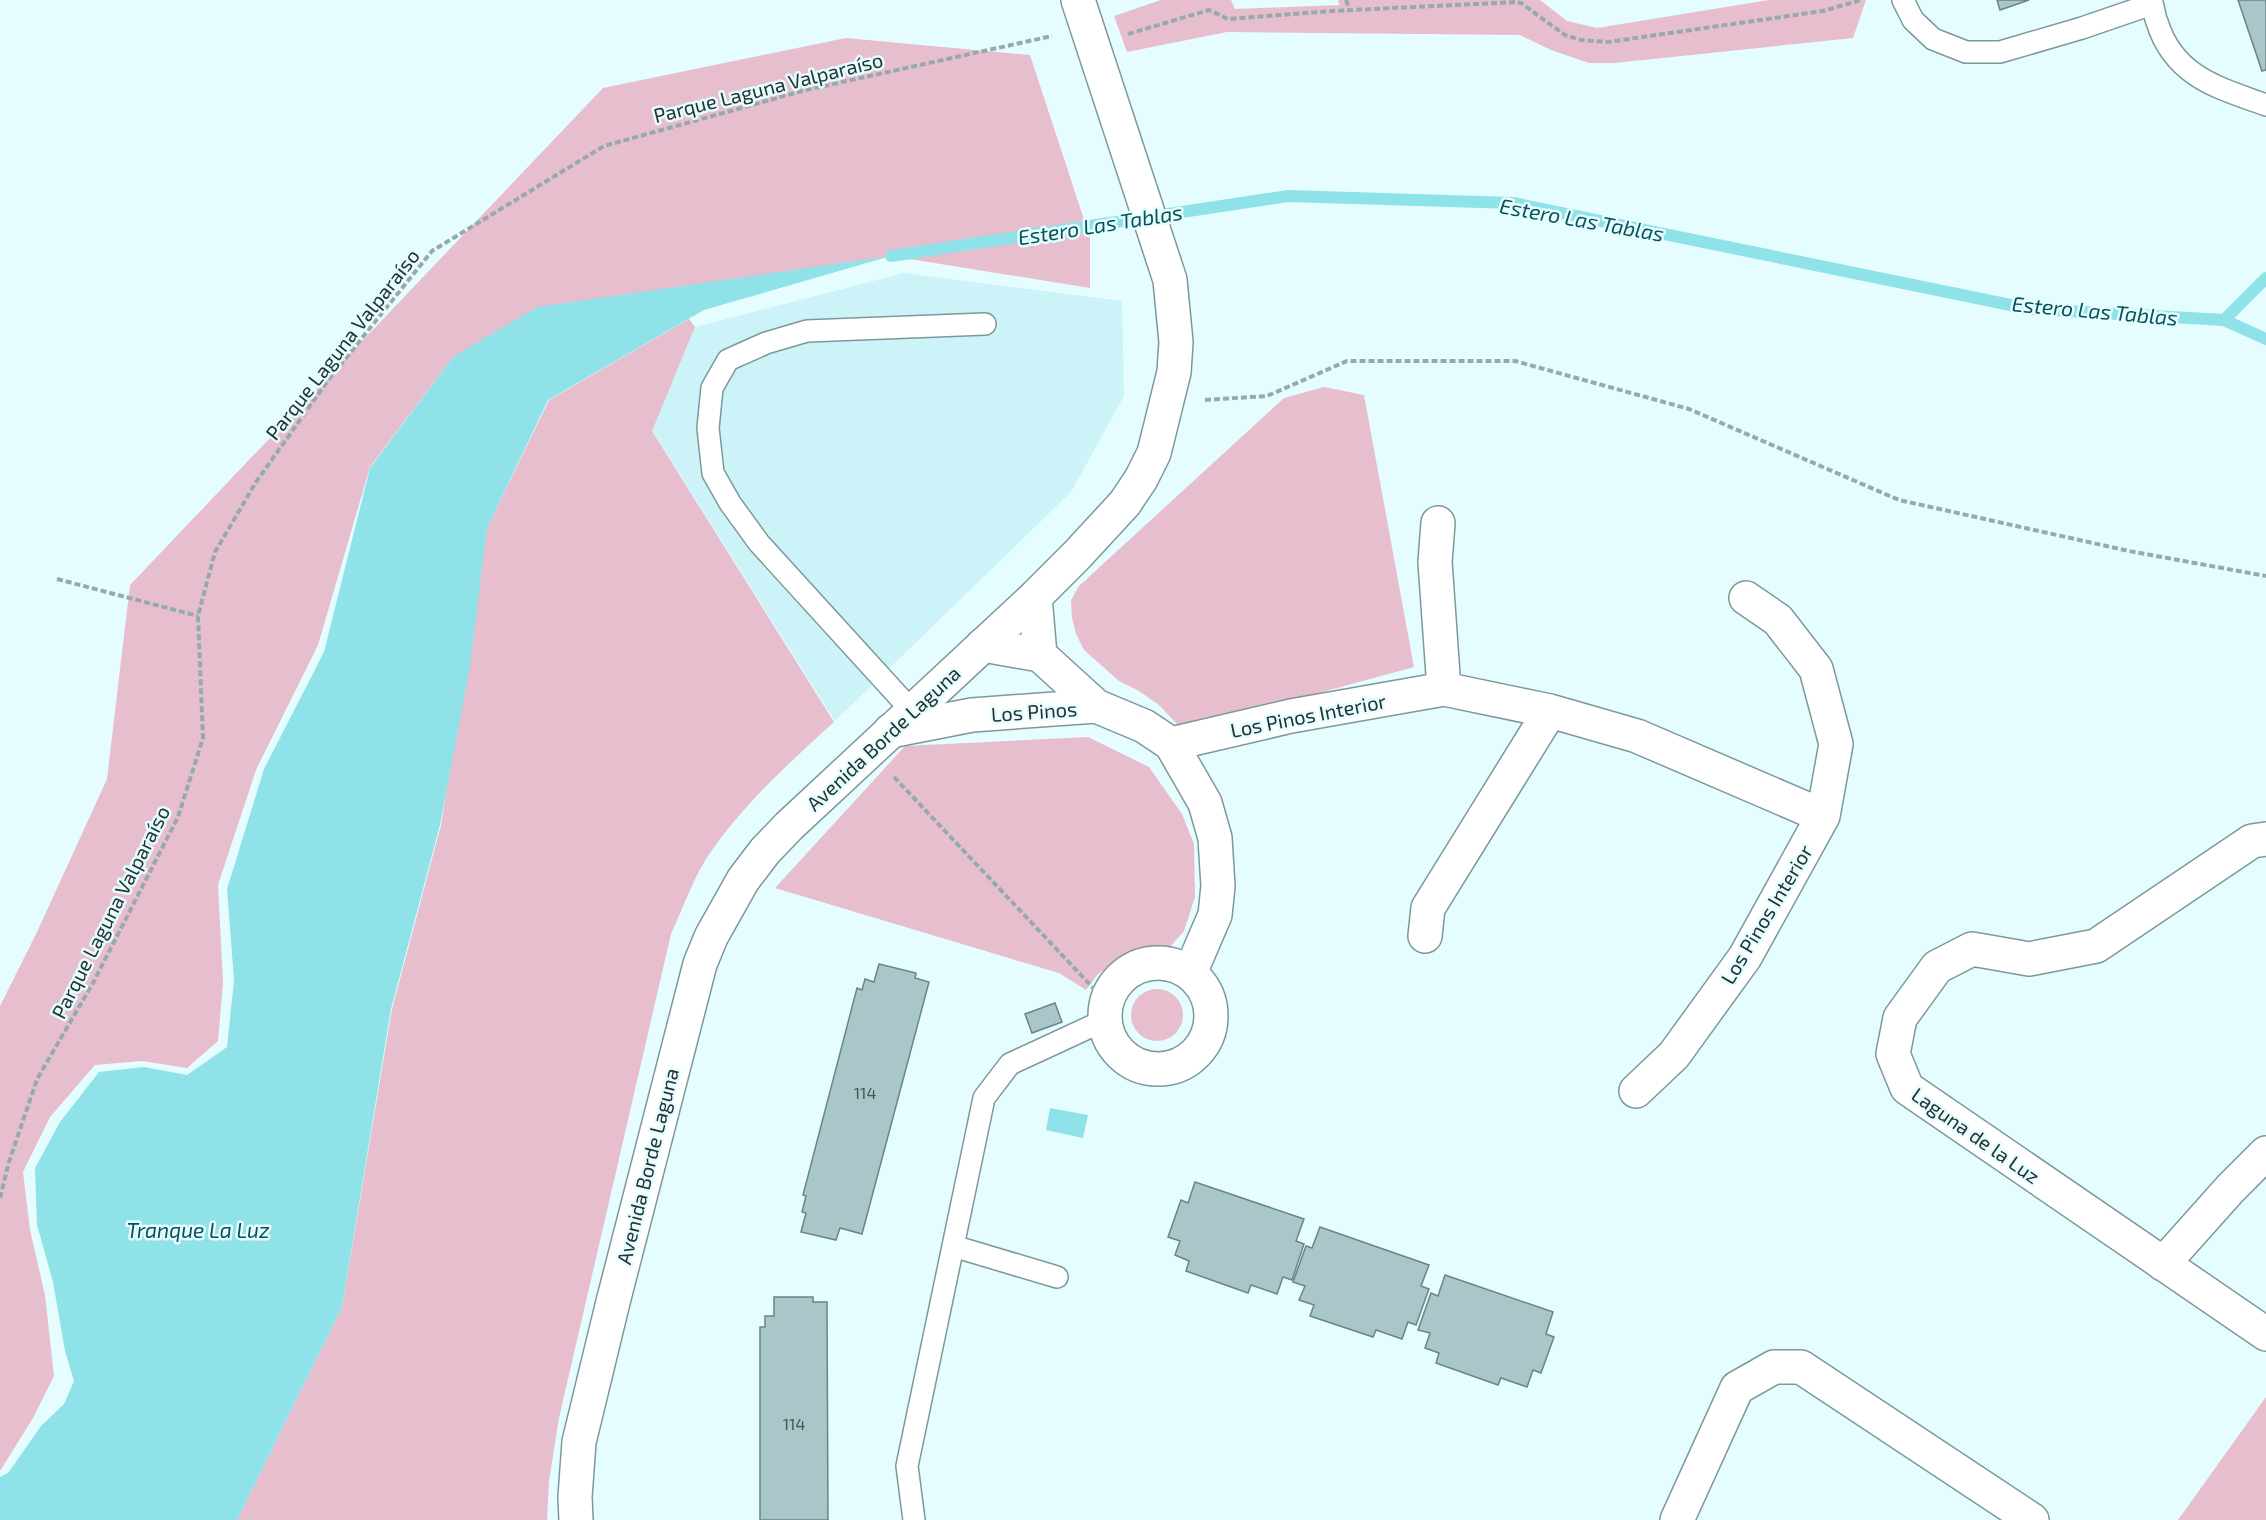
<svg xmlns="http://www.w3.org/2000/svg" width="2266" height="1520" viewBox="0 0 2266 1520" font-family="'Exo 2',sans-serif">
  <rect width="100%" height="100%" fill="#e5fdff"/>
  <path fill="#ccf3f7" d="M904 273 1122 301 1124 396 1071 492 835 721 652 430 695 327Z"/>
  <path fill="#e7bece" d="M1161 0H1231L1235 9 1339 5 1338 0H1540L1567 21 1597 28 1769 0H1866L1853 38 1614 63H1589L1551 50 1520 35 1227 32 1127 52 1114 16Z
    M846 38 1030 55 1090 238V288L891 256 453 357 370 467 318 645 256 770 218 885 223 983 218 1041 187 1068 142 1061 95 1065 50 1117 23 1172 30 1230 45 1295 54 1376 33 1418 0 1471V1006L37 932 107 779 130 585 603 88Z
    M689 319 695 327 652 431 834 722C788 764 741 806 706 859 692 882 682 910 671 934L559 1418 549 1481 547 1520H237L342 1307 392 1009 441 825 487 528 549 400Z
    M1324 387 1364 395 1414 667 1293 700 1185 727 1177 724 1159 705 1139 691 1119 681 1084 650 1076 634 1072 618 1071 600 1079 586 1284 398Z
    M1088 737 1149 767 1182 814 1194 844 1195 897 1184 931 1169 948 1141 954 1111 964 1097 975 1086 990 1059 973 775 888 905 746Z
    M1131 1015a26 26 0 1 1 52 0a26 26 0 1 1-52 0Z
    M2266 1397V1520H2178Z"/>
  <path fill="#90e2e9" d="M891 256 704 310 548 400 487 528 470 666 440 825 391 1009 342 1307 237 1520H0V1477L8 1473 41 1426 64 1404 74 1381 65 1351 53 1282 37 1225 35 1168 60 1122 99 1072 144 1067 187 1075 227 1047 234 980 227 889 264 769 324 652 370 468 453 357 537 307Z
    M1050 1108 1088 1115 1083 1138 1046 1130Z"/>
  <g fill="none" stroke-linecap="round" stroke-linejoin="round">
    <path stroke="#90e2e9" stroke-width="12" d="M891 256 1288 196 1513 203 2030 309 2224 320 2266 339
      M2224 320 2266 278"/>
  </g>
  <path fill="#a9c6c8" stroke="#6a8587" stroke-width="1.5" d="M1997 0H2029L2000 10Z
    M2238 0H2266V70L2262 71Z
    M879 964 916 973 915 978 929 982 862 1234 840 1228 836 1240 801 1232 806 1213 802 1212 806 1196 803 1195 857 988 862 990 865 979 874 982Z
    M1055 1003 1062 1022 1032 1033 1025 1014Z
    M1195 1182 1304 1219 1296 1241 1304 1244 1292 1280 1283 1277 1277 1294 1251 1285 1248 1293 1186 1271 1189 1261 1175 1255 1180 1241 1168 1237 1181 1200 1188 1203Z
    M1320 1227 1429 1265 1421 1286 1429 1289 1416 1325 1408 1322 1402 1339 1376 1330 1373 1337 1310 1316 1314 1305 1299 1300 1305 1286 1293 1282 1306 1246 1312 1248Z
    M1445 1275 1553 1312 1546 1334 1554 1337 1541 1373 1533 1370 1527 1387 1501 1378 1498 1385 1436 1363 1439 1353 1425 1348 1430 1333 1418 1330 1431 1293 1438 1296Z
    M774 1297H813V1302H827L828 1520H760V1327H765V1316H774Z"/>
  <g fill="none" stroke-linecap="round" stroke-linejoin="round">
    <defs>
      <path id="lane" d="M1903 0 1913 20 1933 39 1966 52H2000L2082 28 2152 4
        M2151 0C2154 7 2154 15 2157 22 2174 77 2219 88 2266 105
        M912 711 759 543 730 503 713 473 708 428 712 388 728 360 766 343 807 331 985 324
        M953 1246 1057 1277
        M914 1520 907 1466 984 1098 1010 1064 1105 1020"/>
      <path id="street" d="M1438 523 1435 562 1444 689
        M1035 597 1040 655 1096 706 1144 726 1171 744 1205 803 1215 838 1218 886 1215 915 1190 973
        M983 645 1040 655
        M890 731 972 715 1096 706
        M1171 744 1291 716 1444 689 1550 711 1637 736 1823 816
        M2266 839 2252 841 2096 946 2029 959 1972 949 1937 967 1900 1018 1893 1054 1907 1088 2266 1334
        M1425 936 1428 908 1550 711
        M1105 1016a53 53 0 1 1 106 0a53 53 0 1 1-106 0Z
        M1636 1091 1674 1055 1745 957 1823 816 1836 744 1816 669 1778 620 1746 598
        M2163 1264 2230 1189 2266 1153
        M1677 1520 1737 1388 1774 1367H1801L2032 1520"/>
      <path id="secondary" d="M576 1520 575 1497 579 1442 613 1302 700 964 711 937 743 880 765 851 789 826 1035 597 1077 555 1125 503 1141 479 1154 453 1174 372 1176 342 1170 280 1078 0"/>
    </defs>
    <use href="#lane" stroke="#7d989b" stroke-width="24"/>
    <use href="#street" stroke="#7d989b" stroke-width="36"/>
    <use href="#secondary" stroke="#7d989b" stroke-width="36"/>
    <path stroke="#97aaab" stroke-width="4" stroke-dasharray="6 3" stroke-linecap="butt" d="M1346 0 1350 11
      M1128 34 1209 10 1228 19 1332 11 1517 2 1521 3 1565 35 1581 40 1608 42 1823 11 1861 0
      M1205 400 1267 396 1347 361H1515L1689 409 1899 500 2129 551 2266 576
      M57 579 198 616
      M894 777 1097 992
      M0 1198 9 1162 37 1079 93 983 178 817 203 738 198 616 215 552 256 482 329 379 432 251 604 146 806 90 1052 36"/>
    <use href="#lane" stroke="#fff" stroke-width="21"/>
    <use href="#street" stroke="#fff" stroke-width="33"/>
    <use href="#secondary" stroke="#fff" stroke-width="33"/>
  </g>
  <g text-anchor="middle" dominant-baseline="central" stroke-width="5" stroke-linejoin="round" paint-order="stroke">
    <g font-size="16" fill="#465658">
      <text x="865" y="1092">114</text>
      <text x="794" y="1423">114</text>
    </g>
    <g font-size="20" fill="#253132" stroke="#e5fdff">
      <text transform="translate(768 87) rotate(-14)">Parque Laguna Valparaíso</text>
      <text transform="translate(342 344) rotate(-52)">Parque Laguna Valparaíso</text>
      <text transform="translate(1034 711) rotate(-4)">Los Pinos</text>
      <text transform="translate(1308 715) rotate(-11)">Los Pinos Interior</text>
      <text transform="translate(883 738) rotate(-43)">Avenida Borde Laguna</text>
      <text transform="translate(110 912) rotate(-63)">Parque Laguna Valparaíso</text>
      <text transform="translate(1766 914) rotate(-59)">Los Pinos Interior</text>
      <text transform="translate(1976 1135) rotate(35)">Laguna de la Luz</text>
      <text transform="translate(647 1166) rotate(-76)">Avenida Borde Laguna</text>
    </g>
    <g font-size="21" font-style="italic" fill="#055258" stroke="#e5fdff">
      <text transform="translate(1582 219) rotate(10)">Estero Las Tablas</text>
      <text transform="translate(1100 224) rotate(-9)">Estero Las Tablas</text>
      <text transform="translate(2095 310) rotate(5)">Estero Las Tablas</text>
      <text x="198" y="1229">Tranque La Luz</text>
    </g>
  </g>
</svg>
